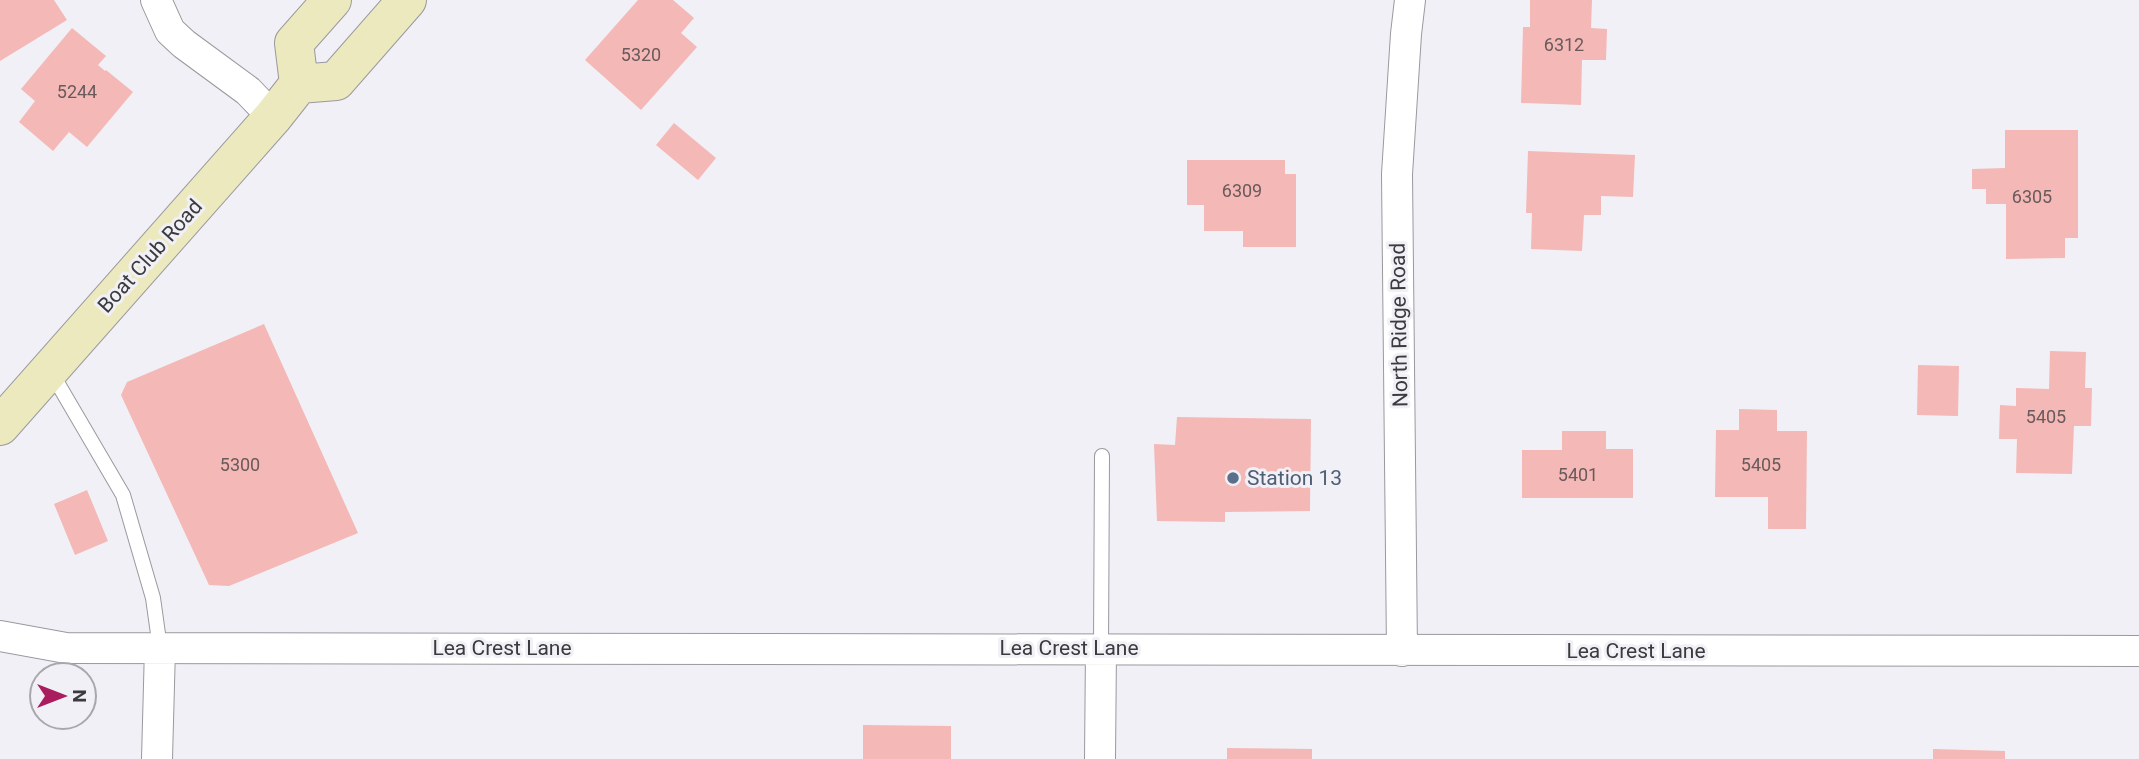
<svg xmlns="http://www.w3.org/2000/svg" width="2139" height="759" viewBox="0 0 2139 759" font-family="Roboto,sans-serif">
  <rect width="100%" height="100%" fill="#f1f0f6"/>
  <path fill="#f4b8b6" d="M0 0H54L67 20 0 61Z
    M638 0H673L694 18 681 33 697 47 641 110 585 60Z
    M1530 0H1592L1591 28 1607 29 1606 60H1582L1581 105 1521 103 1523 27H1530Z
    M72 28 106 56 98 65 105 71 106 70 133 92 87 147 69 132 53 151 19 122 35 101 21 89Z
    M674 123 716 158 698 180 656 145Z
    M2005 130H2078V238H2065V258L2006 259V204H1986V189H1972V169L2005 168Z
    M1528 151 1635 155 1633 197 1601 196V215H1584L1582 251 1531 249 1532 213H1526Z
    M1187 160H1285V174H1296V247H1243V231H1204V205H1187Z
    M264 324 358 533 229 586 209 585 121 395 127 382Z
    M2050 351 2086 352 2085 388H2092L2091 426H2074L2072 474 2016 473 2017 439H1999L2000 405 2016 406V388L2049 389Z
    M1918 365 1959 366 1958 416 1917 415Z
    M1739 409 1777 410V431H1807L1806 529H1768V497H1715L1716 430H1739Z
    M1177 417 1311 419 1310 511 1225 512V522L1157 521 1154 444 1175 445Z
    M1562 431H1606V449H1633V498H1522V450H1562Z
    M87 490 108 541 75 555 54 504Z
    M863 725 951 726V759H863Z
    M1227 748 1312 749V759H1227Z
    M1933 749 2005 751V759H1933Z"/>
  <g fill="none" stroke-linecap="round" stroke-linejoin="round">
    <defs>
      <path id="lane" d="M51 372 123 495 153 598 160 648
        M1101 648 1102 456"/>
      <path id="street" d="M156 0 170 31 184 44 248 91 273 117
        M0 636 66 648 2139 651
        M1402 651 1397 174 1406 34 1410 0
        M157 759 160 648
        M1100 759 1101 648"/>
      <path id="secondary" d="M299 84 336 81 407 0
        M0 426 273 117 299 84 294 43 332 0"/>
    </defs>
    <use href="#lane" stroke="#99999e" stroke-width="16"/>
    <use href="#street" stroke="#99999e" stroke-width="32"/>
    <use href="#secondary" stroke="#99999e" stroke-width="40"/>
    <use href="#lane" stroke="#fff" stroke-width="14"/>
    <use href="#street" stroke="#fff" stroke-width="30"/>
    <use href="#secondary" stroke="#ede9bf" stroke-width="38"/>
  </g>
  <circle fill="#5c6f8a" stroke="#f1f0f6" stroke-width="2.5" cx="1233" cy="478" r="7"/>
  <g text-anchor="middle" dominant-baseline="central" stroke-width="6" stroke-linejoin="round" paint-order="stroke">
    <g font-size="18" fill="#695a5b">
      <text x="1564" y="44">6312</text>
      <text x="641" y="54">5320</text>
      <text x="77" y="91">5244</text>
      <text x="1242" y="190">6309</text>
      <text x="2032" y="196">6305</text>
      <text x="2046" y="416">5405</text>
      <text x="240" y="464">5300</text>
      <text x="1761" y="464">5405</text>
      <text x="1578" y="474">5401</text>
    </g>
    <g font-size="21" fill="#3b3b3d" stroke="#f1f0f6">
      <text transform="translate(150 256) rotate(-48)">Boat Club Road</text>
      <text transform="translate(1399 325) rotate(-91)">North Ridge Road</text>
      <text x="502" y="648">Lea Crest Lane</text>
      <text x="1069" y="648">Lea Crest Lane</text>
      <text x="1636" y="651">Lea Crest Lane</text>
    </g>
    <g font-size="21" fill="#4e5e75" stroke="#f1f0f6" text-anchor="start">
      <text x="1247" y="478">Station 13</text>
    </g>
  </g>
  <g transform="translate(63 696) rotate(90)"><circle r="33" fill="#f1f0f6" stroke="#a8a8ac" stroke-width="2"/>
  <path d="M0-5L12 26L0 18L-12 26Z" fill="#a91d5f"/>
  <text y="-10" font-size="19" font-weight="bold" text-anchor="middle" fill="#3b3b3d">N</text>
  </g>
</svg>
